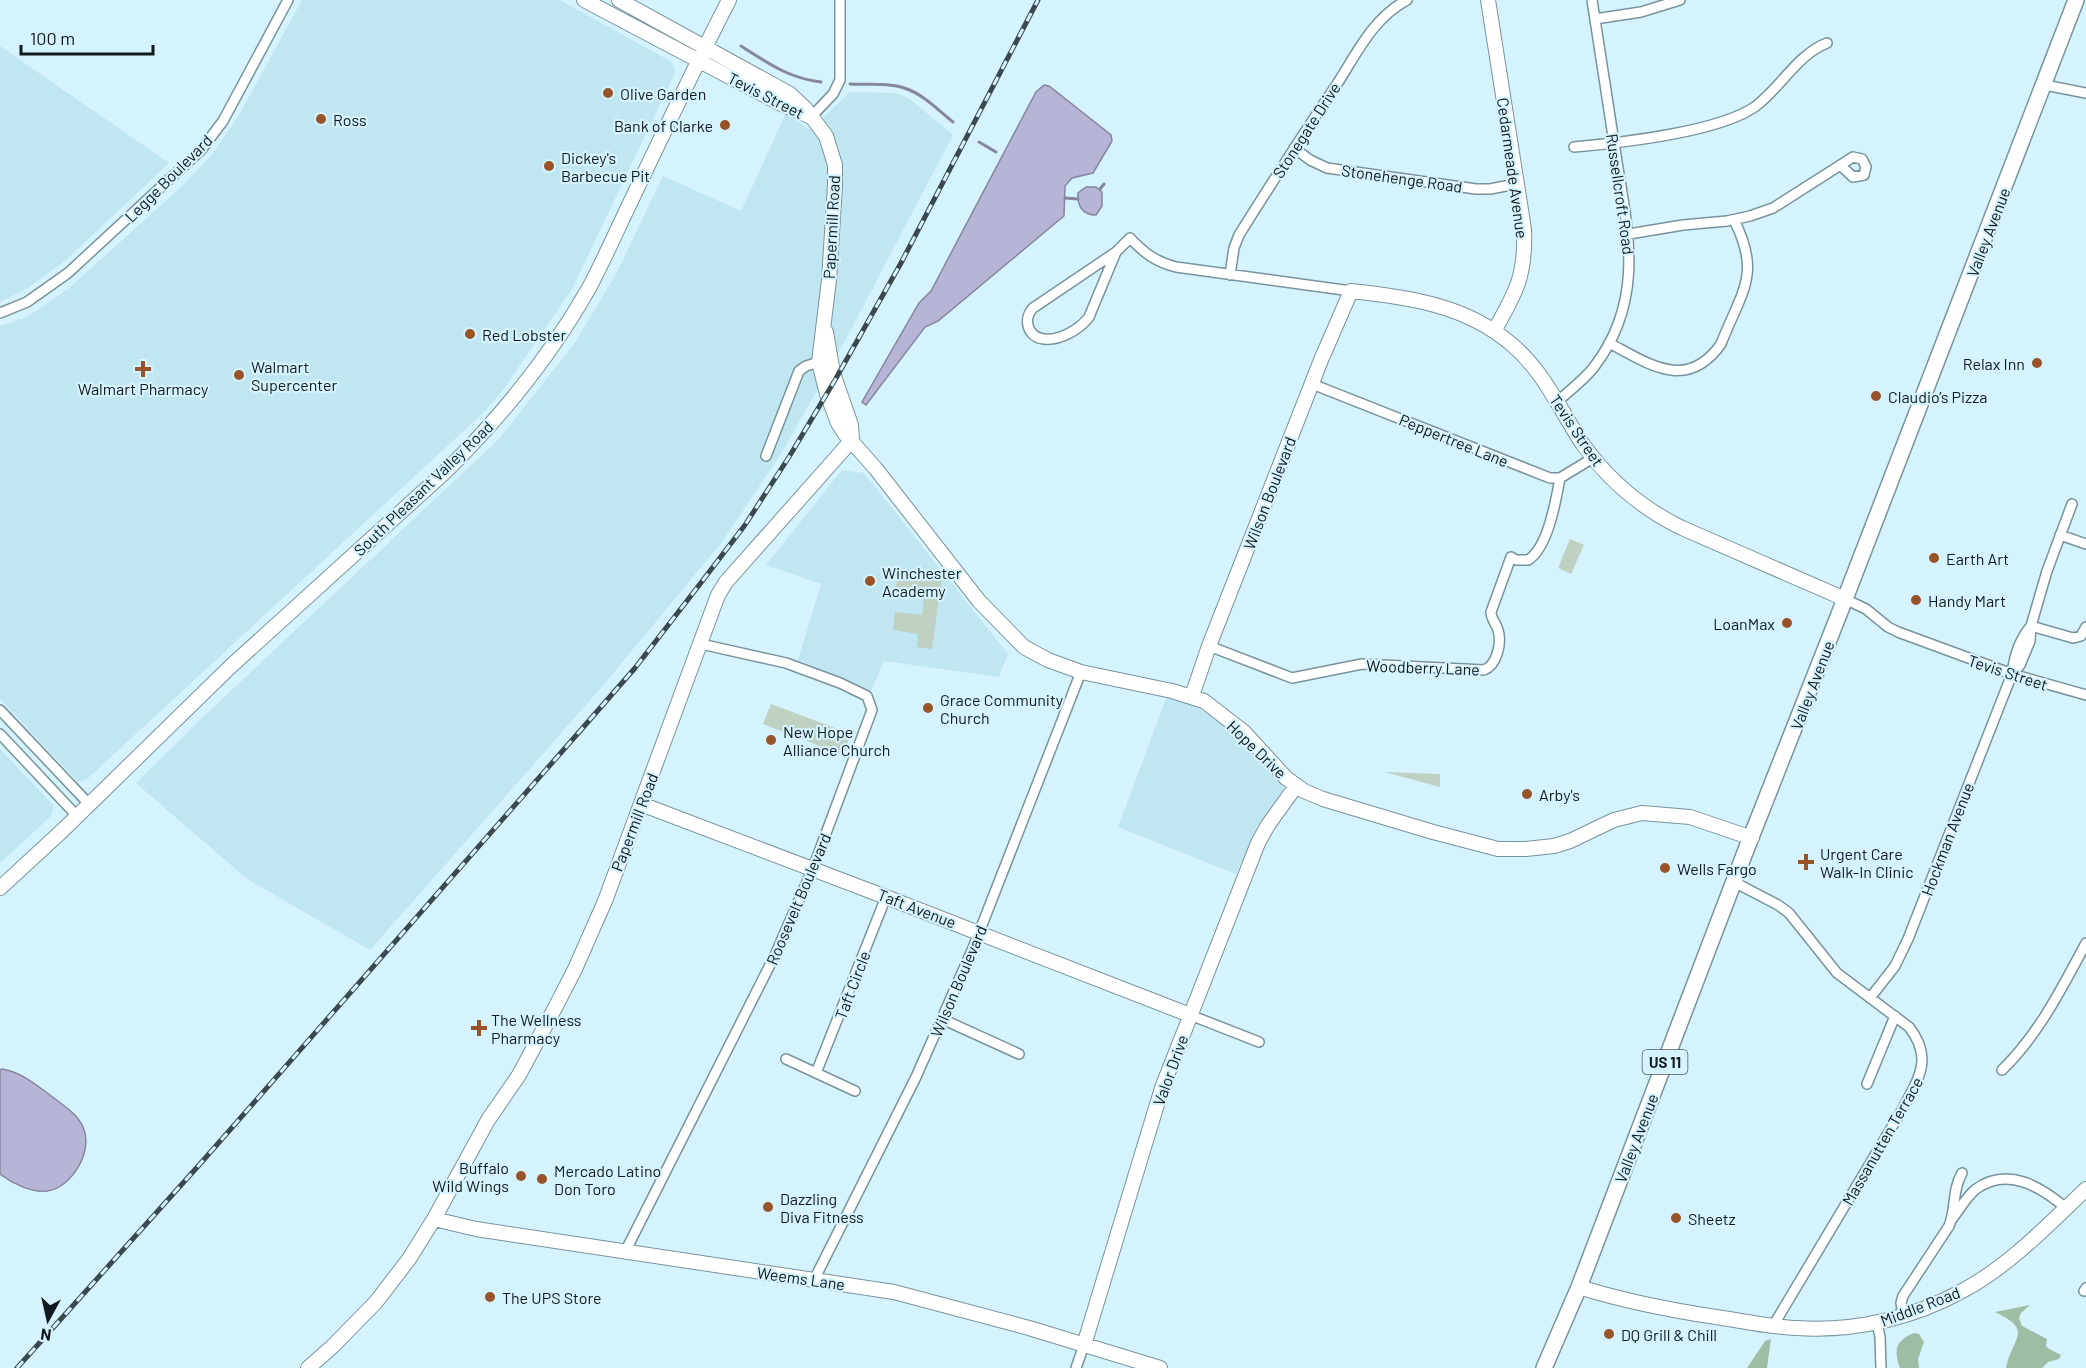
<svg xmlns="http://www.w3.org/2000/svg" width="2086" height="1368" viewBox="0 0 2086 1368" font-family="Barlow,sans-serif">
  <rect width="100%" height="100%" fill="#d5f3fd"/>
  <path fill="#c0e6f2" d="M302 0H560L670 61 675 68V73L572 289 503 390 482 414 86 780 78 782 0 699V326L27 317 68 289 180 188 211 156 239 115Z
    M0 46 169 163 66 260 28 288 0 302Z
    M850 92 894 93 902 95 911 100 953 135 845 341 781 454 722 542 600 689 370 950 247 879 136 783 204 716 499 439 574 344 617 272 663 176 741 211 786 113 810 130Z
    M842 470 864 473 1008 654 999 677 884 661 871 691 798 660 821 584 766 565Z
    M1167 696 1192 704 1225 726 1267 770 1281 781 1283 785 1282 793 1259 823 1236 874 1118 827Z
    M0 749 53 805V809L50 817 0 863Z"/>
  <path fill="#bed1c2" d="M1570 539 1584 545 1571 574 1558 568Z
    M898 571 942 577 932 649 917 647 918 634 893 630 895 612 922 615 924 597 895 593Z
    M771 704 851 734 843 755 763 724Z
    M1385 772 1440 774V787Z"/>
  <path fill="#9ebda5" d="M2030 1305 2021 1313 2019 1318 2022 1326 2047 1339 2046 1346 2049 1349 2061 1355 2059 1359 2048 1362 2042 1368H2006C2012 1337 2035 1331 1995 1312Z
    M1914 1333 1919 1334 1924 1342 1918 1359 1919 1368H1900C1893 1350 1896 1340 1914 1333Z
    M1771 1339 1767 1368H1747L1765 1341Z"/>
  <path fill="#b7b5d6" stroke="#85869f" stroke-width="1.5" d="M1044 85 1049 86 1111 135 1112 141 1093 173 1072 178 1065 186 1064 216 938 321 925 327 866 405 862 402 919 303 931 291 1036 92Z
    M1086 187H1096L1102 192V206L1096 215C1082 215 1077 205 1078 193Z
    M2 1069C21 1072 35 1084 50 1095 61 1104 77 1113 83 1127 94 1150 72 1188 47 1191 31 1193 12 1183 0 1174V1070Z"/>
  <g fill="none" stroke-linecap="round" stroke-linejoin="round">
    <path stroke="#85869f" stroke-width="3" d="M741 46C768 63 788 78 821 82
      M850 84C867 85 890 82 907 89 924 95 939 111 953 122
      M979 142 996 152
      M1100 189 1104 184
      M1065 198 1078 199"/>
    <defs>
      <path id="street" d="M1595 19 1641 12 1680 0
        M2045 85 2086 93
        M811 117 833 94 840 80V0
        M1574 147C1619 143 1720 132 1756 106 1781 87 1798 54 1827 43
        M1294 148 1310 160 1327 168 1476 189H1490L1516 184
        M1629 234 1683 225 1727 221 1750 216 1773 208 1853 157 1862 159 1866 167 1864 175 1853 177 1840 165
        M1116 252 1089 317C1080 329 1060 341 1044 339 1027 337 1023 319 1033 308Z
        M1116 252 1130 238C1144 253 1156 262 1176 267L1351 291
        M1230 275 1234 248 1239 235C1271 184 1303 134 1337 84 1357 53 1373 18 1407 0
        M0 313 27 302 68 273 201 150 223 121 288 0
        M1609 343C1649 364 1687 392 1721 344 1741 292 1762 275 1734 220
        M1312 384 1550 478H1560L1593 458
        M1558 401C1570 390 1584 380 1594 367 1644 302 1629 235 1617 162 1609 108 1600 54 1592 0
        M766 456 799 371 806 366 819 362
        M2060 535 2086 544
        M1845 599 1866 609 1888 627 1898 632 2012 674 2086 695
        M2031 626 2073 638 2081 636 2086 627
        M1209 646 1292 678 1362 664 1484 670C1497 665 1502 643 1498 630 1496 623 1491 619 1491 612L1511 557 1516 560H1528C1548 548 1556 500 1560 478
        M2012 674 2020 665 2030 641 2031 626 2047 571 2072 504
        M0 710 89 804
        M0 734 77 816
        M1734 882 1778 905 1789 913 1837 973 1909 1027C1934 1059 1918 1079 1902 1110L1773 1326
        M1870 998 1895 966 1908 939 2012 674C2014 657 2019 640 2031 626
        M1190 1015 1259 1042
        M942 1019 1019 1054
        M786 1059 855 1091
        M2002 1070C2039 1034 2062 988 2086 943
        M816 1073 886 897
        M1867 1084 1895 1016
        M1952 1219C1959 1210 1967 1196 1976 1189 2008 1166 2041 1187 2066 1208
        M625 1252 776 953 813 868 872 710 867 696 840 683 786 663 701 644
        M814 1280 916 1077 973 948 1081 672
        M2084 1291 2086 1288
        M1903 1315 1901 1303 1903 1296 1949 1226C1956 1209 1952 1190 1962 1173
        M1877 1323 1880 1337 1881 1368
        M1076 1368 1084 1345"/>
      <path id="secondary" d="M584 0 779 103 809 116
        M619 0 790 94 805 108 826 136 835 165V185L829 280 819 362 827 394 838 423 845 434 876 469 979 601 1024 647 1048 660 1081 672 1172 691 1204 701 1244 732 1286 778 1304 791 1323 799 1433 832 1498 849H1526L1554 846 1570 841 1614 820 1642 813 1690 817 1752 838
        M1488 0 1524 229C1526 275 1516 293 1494 331
        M1192 696 1209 646 1321 360 1351 291C1408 297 1465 305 1510 343 1543 370 1559 408 1582 443 1608 480 1641 508 1682 528L1845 599
        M641 804 886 897 1190 1015
        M0 888 63 830 230 667 446 471C501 417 551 355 589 288 604 260 617 230 631 201 663 134 695 66 729 0
        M434 1219 476 1229 894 1292 1029 1328 1160 1368
        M1579 1287C1624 1301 1669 1310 1716 1317 1743 1321 1770 1327 1797 1328 1854 1332 1914 1318 1964 1290 2010 1265 2048 1225 2086 1189
        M1084 1345 1162 1088 1258 843 1268 825 1296 786
        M308 1368 333 1346 376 1302 409 1259 434 1219 488 1120 519 1075 556 1006 575 969 605 901 718 595 726 582 852 440 851 425 833 373 826 332"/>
      <path id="primary" d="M1544 1368 1579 1287 1744 855 1845 599 2076 0"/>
    </defs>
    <use href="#street" stroke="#78939c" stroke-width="12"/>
    <use href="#secondary" stroke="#78939c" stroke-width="16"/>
    <use href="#primary" stroke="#78939c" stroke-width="18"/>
    <use href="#street" stroke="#fff" stroke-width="9"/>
    <use href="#secondary" stroke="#fff" stroke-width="14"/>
    <use href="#primary" stroke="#fff" stroke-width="15"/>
    <defs>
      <path id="rail" d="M17 1368 200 1164 580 731 635 668 700 584 745 525 789 457 835 380 901 263 1038 0"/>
    </defs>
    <use href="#rail" stroke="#3a494e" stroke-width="5"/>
    <use href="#rail" stroke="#d5f3fd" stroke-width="3" stroke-dasharray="9" stroke-linecap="butt"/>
  </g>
  <g fill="#985328" stroke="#d5f3fd" stroke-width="2">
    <circle cx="608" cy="93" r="6"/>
    <circle cx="321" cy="119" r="6"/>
    <circle cx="725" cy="125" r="6"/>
    <circle cx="549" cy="166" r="6"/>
    <circle cx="470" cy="334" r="6"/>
    <circle cx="2037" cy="363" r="6"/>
    <path d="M140 360h6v6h6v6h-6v6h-6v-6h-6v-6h6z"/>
    <circle cx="239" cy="375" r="6"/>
    <circle cx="1876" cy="396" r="6"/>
    <circle cx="1934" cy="558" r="6"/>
    <circle cx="870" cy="581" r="6"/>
    <circle cx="1916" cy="600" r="6"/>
    <circle cx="1787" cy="623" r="6"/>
    <circle cx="928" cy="708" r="6"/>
    <circle cx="771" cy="740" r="6"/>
    <circle cx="1527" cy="794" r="6"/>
    <path d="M1803 853h6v6h6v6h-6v6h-6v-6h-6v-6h6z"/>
    <circle cx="1665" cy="868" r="6"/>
    <path d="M476 1019h6v6h6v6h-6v6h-6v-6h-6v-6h6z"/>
    <circle cx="521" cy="1176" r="6"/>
    <circle cx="542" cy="1179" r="6"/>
    <circle cx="768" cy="1207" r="6"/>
    <circle cx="1676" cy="1218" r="6"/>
    <circle cx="490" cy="1297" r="6"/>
    <circle cx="1609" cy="1334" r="6"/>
  </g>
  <g text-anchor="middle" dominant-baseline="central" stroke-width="4.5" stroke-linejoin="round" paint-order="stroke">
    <rect fill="#d5f3fd" stroke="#4b5b61" stroke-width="1.5" x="1642.5" y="1050" width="45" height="24" rx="4.5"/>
    <g font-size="15" font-weight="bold" fill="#101a1e">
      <text x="1665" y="1062">US 11</text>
    </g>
    <g font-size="16" fill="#101a1e" stroke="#d5f3fd" text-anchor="start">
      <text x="620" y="93">Olive Garden</text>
      <text x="333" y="119">Ross</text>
      <text x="713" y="125" text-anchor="end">Bank of Clarke</text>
      <text x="561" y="157">Dickey's<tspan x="561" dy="18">Barbecue Pit</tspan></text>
      <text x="482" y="334">Red Lobster</text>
      <text x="2025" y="363" text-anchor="end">Relax Inn</text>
      <text x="251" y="366">Walmart<tspan x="251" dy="18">Supercenter</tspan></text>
      <text x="143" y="388" text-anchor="middle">Walmart Pharmacy</text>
      <text x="1888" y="396">Claudio’s Pizza</text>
      <text x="1946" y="558">Earth Art</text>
      <text x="882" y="572">Winchester<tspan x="882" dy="18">Academy</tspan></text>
      <text x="1928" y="600">Handy Mart</text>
      <text x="1775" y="623" text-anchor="end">LoanMax</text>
      <text x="940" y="699">Grace Community<tspan x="940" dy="18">Church</tspan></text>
      <text x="783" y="731">New Hope<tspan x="783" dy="18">Alliance Church</tspan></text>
      <text x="1539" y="794">Arby's</text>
      <text x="1820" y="853">Urgent Care<tspan x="1820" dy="18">Walk-In Clinic</tspan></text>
      <text x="1677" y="868">Wells Fargo</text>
      <text x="491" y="1019">The Wellness<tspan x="491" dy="18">Pharmacy</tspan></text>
      <text x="509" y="1167" text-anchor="end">Buffalo<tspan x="509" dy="18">Wild Wings</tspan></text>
      <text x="554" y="1170">Mercado Latino<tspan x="554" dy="18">Don Toro</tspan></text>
      <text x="780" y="1198">Dazzling<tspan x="780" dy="18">Diva Fitness</tspan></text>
      <text x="1688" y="1218">Sheetz</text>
      <text x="502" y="1297">The UPS Store</text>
      <text x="1621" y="1334">DQ Grill &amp; Chill</text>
    </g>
    <g font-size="16" fill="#101a1e" stroke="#d5f3fd">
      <text transform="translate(766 95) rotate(27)">Tevis Street</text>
      <text transform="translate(1306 130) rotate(-57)">Stonegate Drive</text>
      <text transform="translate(1513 168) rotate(82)">Cedarmeade Avenue</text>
      <text transform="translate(168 178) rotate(-45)">Legge Boulevard</text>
      <text transform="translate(1402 178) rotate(8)">Stonehenge Road</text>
      <text transform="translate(1621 194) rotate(82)">Russellcroft Road</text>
      <text transform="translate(831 227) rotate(-87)">Papermill Road</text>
      <text transform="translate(1988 232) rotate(-69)">Valley Avenue</text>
      <text transform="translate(1577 430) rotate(56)">Tevis Street</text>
      <text transform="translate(1454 440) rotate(22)">Peppertree Lane</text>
      <text transform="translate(423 488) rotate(-44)">South Pleasant Valley Road</text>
      <text transform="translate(1269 493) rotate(-69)">Wilson Boulevard</text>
      <text transform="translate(1423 667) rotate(2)">Woodberry Lane</text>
      <text transform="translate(2008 672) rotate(18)">Tevis Street</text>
      <text transform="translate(1812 685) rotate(-69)">Valley Avenue</text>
      <text transform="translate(1257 749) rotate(44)">Hope Drive</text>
      <text transform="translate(634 822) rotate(-69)">Papermill Road</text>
      <text transform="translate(1947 839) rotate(-69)">Hockman Avenue</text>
      <text transform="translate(798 899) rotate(-67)">Roosevelt Boulevard</text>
      <text transform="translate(917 908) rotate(21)">Taft Avenue</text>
      <text transform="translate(958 981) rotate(-67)">Wilson Boulevard</text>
      <text transform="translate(852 985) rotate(-69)">Taft Circle</text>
      <text transform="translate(1170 1070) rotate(-70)">Valor Drive</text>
      <text transform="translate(1636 1138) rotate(-69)">Valley Avenue</text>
      <text transform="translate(1882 1141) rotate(-60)">Massanutten Terrace</text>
      <text transform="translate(801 1278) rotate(8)">Weems Lane</text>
      <text transform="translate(1920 1306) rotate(-21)">Middle Road</text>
    </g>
  </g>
  <g transform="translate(48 1320) rotate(188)" stroke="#d5f3fd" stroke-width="4.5" paint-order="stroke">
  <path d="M0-4.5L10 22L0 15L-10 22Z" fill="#101a1e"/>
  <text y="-9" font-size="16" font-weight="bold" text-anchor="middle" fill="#101a1e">N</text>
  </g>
  <path d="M21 45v9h132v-9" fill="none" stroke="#101a1e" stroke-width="3"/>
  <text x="30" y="45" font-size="18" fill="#101a1e" stroke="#d5f3fd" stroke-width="4.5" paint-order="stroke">100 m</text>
</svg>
